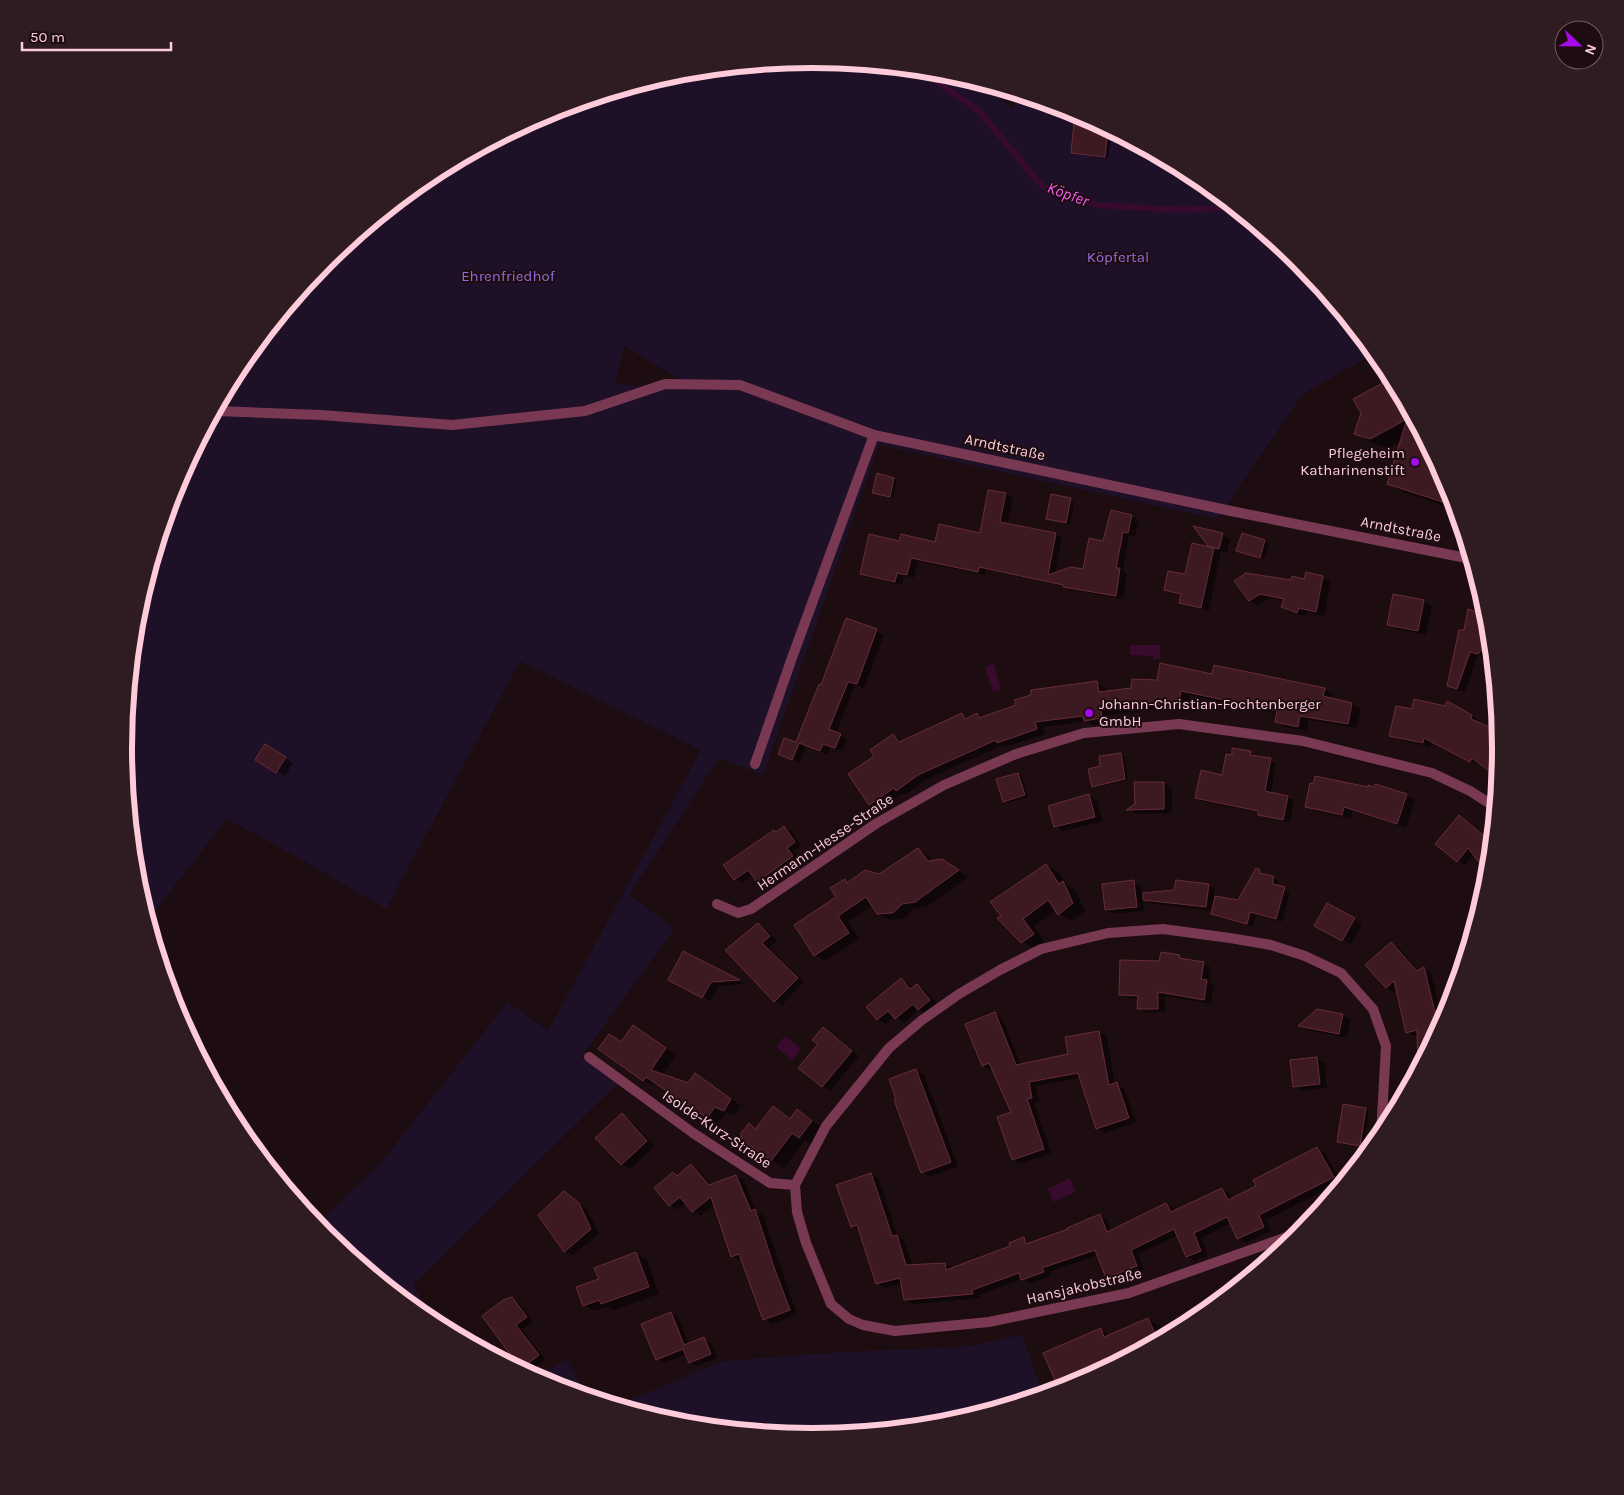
<svg xmlns="http://www.w3.org/2000/svg" width="1624" height="1495" viewBox="0 0 1624 1495" font-family="Karla,sans-serif">
  <rect width="100%" height="100%" fill="#1d0d11"/>
  <path fill="#1d1027" fill-rule="evenodd" d="M812 59 947 72 1004 89 1000 98 1012 109 1018 94 1076 111 1195 175 1299 261 1375 353 1303 394 1217 519 879 445 763 775 719 758 629 895 675 928 581 1057 618 1083 413 1285 439 1325 429 1320 325 1234 317 1225 383 1160 508 1002 548 1031 701 750 520 661 386 909 299 858 227 819 148 920 136 882 123 747 137 613 176 484 239 365 325 260 430 175 549 111 678 72ZM624 346 688 384 654 388 615 383Z
    M1022 1335 1043 1394 946 1423 812 1436 677 1423 620 1406 634 1398 723 1361 841 1352 965 1347Z
    M566 1359 588 1396 548 1384 537 1378Z"/>
  <path fill="#380b2e" d="M1130 645H1160V659H1153V656L1130 655Z
    M994 664 1001 689 993 692 985 667Z
    M785 1036 801 1049 792 1060 776 1047Z
    M1070 1178 1075 1192 1053 1202 1048 1189Z"/>
  <path fill="#0007" d="M1075 125 1108 129 1112 131 1108 158 1076 154 1072 152Z
    M1392 379 1448 484 1458 516 1441 505 1406 493 1389 484 1401 441 1388 448 1372 443 1355 433Z
    M894 479 897 481 893 498 873 492Z
    M989 491 1006 494 1013 498 1007 525 1055 534 1062 538 1055 574 1084 570 1104 542 1112 511 1132 516 1139 520 1135 536 1129 535 1123 571 1127 574 1123 599 1071 590 1065 587 986 569 985 575 918 561 914 578 904 576 902 585 868 577 862 573 899 543H936L981 535Z
    M1052 496 1074 502 1070 525 1048 519Z
    M1196 528 1223 535 1230 539 1227 553 1221 551 1209 611 1188 606 1181 602 1182 595 1173 593 1166 589 1186 576 1193 544 1214 549 1209 545Z
    M1243 534 1269 543 1264 559 1242 552Z
    M1307 574 1323 578 1331 582 1324 616 1308 612 1306 616 1290 612 1282 607 1284 601 1269 598 1258 605 1249 601 1235 581H1305Z
    M1394 595 1424 601 1432 606 1426 635 1397 629 1388 624Z
    M1487 610 1491 651 1486 658 1478 655 1465 692 1457 690 1449 686 1464 631 1485 616Z
    M876 631 884 635 864 688 855 685 836 733 847 739 842 751 830 747 827 755 806 746 800 763 779 754 797 744 822 686Z
    M1213 676 1324 689 1333 694 1332 700 1352 704 1361 709 1356 728 1309 720 1307 731 1285 727 1276 722 1278 714 1190 695 1187 711 1151 710 1109 715 1110 723 1094 725 1087 721 1043 727 1046 734 1006 747 1003 745 927 779 905 795 902 793 879 809 870 804 876 756 893 735 903 742 962 715 969 718 976 715 982 718 1097 683 1106 688 1107 693 1132 689 1158 681Z
    M1447 703 1479 720 1478 723 1499 732 1501 748 1479 762 1477 765 1432 741 1430 747 1397 739 1390 735 1413 711 1446 708Z
    M265 746 293 763 285 776 257 760Z
    M1251 753 1276 763 1271 794 1288 797 1294 800 1290 823 1266 818 1259 814V813L1202 801 1196 797 1223 776 1233 756Z
    M1121 754 1124 756 1128 780 1096 788 1093 786 1102 767Z
    M1018 774 1022 776 1028 797 1008 803 1004 801Z
    M1164 783 1172 788V813L1136 814 1129 809Z
    M1376 785 1407 795 1415 800 1406 828 1352 811 1351 819 1315 811 1307 806 1375 789Z
    M1089 795 1097 800 1103 821 1063 831 1055 826Z
    M1459 817 1491 842 1488 872 1474 854 1465 865 1458 861Z
    M784 827 791 831 801 846 793 852 799 860 765 885 758 881 754 875 742 883 735 879 776 833Z
    M918 850 929 856 933 861 953 867 968 877 926 907 913 909 904 919 889 920 878 913 873 905 848 922 859 939 825 961 815 955 845 880 849 883 879 875Z
    M1046 865 1059 873 1067 885 1075 890 1085 911 1071 921 1059 914 1056 910 1034 926 1045 942 1035 949 1022 942 1003 917Z
    M1260 871 1278 881V887L1290 892 1282 922 1256 915 1253 926 1219 917 1213 914V911L1152 904 1143 898 1144 911 1115 914 1106 909 1133 881 1141 886 1142 894 1175 891 1208 885 1215 889 1214 897 1238 902Z
    M1327 905 1362 924 1351 944 1316 925Z
    M758 925 766 929 777 941 769 948 804 982 782 1005 775 1001 727 950Z
    M1391 944 1399 948 1419 971 1424 968 1431 973 1443 1021 1419 1066 1418 1035 1414 1036 1407 1032 1397 989 1394 992 1386 988Z
    M684 953 739 981 745 984 719 986 710 1001 678 984Z
    M1179 957 1186 960 1204 963 1211 968 1209 982 1214 986 1211 1004 1165 996V1012L1146 1013 1139 1008V999L1128 998 1120 994 1160 963Z
    M901 979 909 984 913 988 917 985 925 990 938 1005 927 1014 919 1010 904 1023 894 1016 886 1024 878 1019Z
    M995 1013 1002 1018 1021 1066 1069 1055 1099 1032 1107 1036 1115 1084 1124 1088 1136 1122 1105 1133 1097 1128 1080 1078 1036 1086 1039 1102 1034 1103 1051 1153 1020 1164 1013 1160 1012 1113 992 1069 990 1070 983 1065Z
    M1343 1015 1351 1020 1347 1038 1307 1030 1300 1026Z
    M823 1028 831 1033 859 1056 830 1091 822 1086 820 1044Z
    M644 1033 676 1055 662 1075 689 1085 695 1074 741 1106 734 1116 726 1112 718 1123 656 1083 654 1086 644 1080 600 1049 622 1043Z
    M1316 1058 1325 1063 1327 1088 1302 1091 1294 1086Z
    M916 1070 924 1075 958 1166 930 1177 922 1172Z
    M773 1107 791 1119 797 1111 824 1129 812 1145 805 1140 784 1168 772 1160 743 1138 749 1125 757 1129Z
    M1366 1109 1369 1111 1364 1147 1342 1144 1339 1141Z
    M622 1115 630 1120 655 1146 630 1169 622 1164 597 1138Z
    M1317 1149 1325 1153 1341 1182 1266 1220 1271 1231 1246 1243 1238 1238 1231 1223 1201 1238 1208 1256 1195 1261 1187 1256 1178 1235 1138 1254 1144 1270 1115 1281 1107 1277 1099 1255 1049 1272 1051 1276 1030 1283 1023 1279 979 1295 980 1298 913 1304 905 1300 903 1283 885 1288 877 1283 859 1231 852 1227 871 1175 879 1179 898 1237 904 1240 913 1266 945 1264 953 1268 1012 1247 1024 1239 1031 1243 1069 1230 1099 1215 1107 1220 1112 1231 1166 1204 1174 1209 1175 1211 1222 1189 1230 1193 1232 1199 1257 1187Z
    M692 1165 699 1170 712 1185 736 1176 744 1180 756 1212 763 1215 797 1314 772 1324 764 1319 742 1259 739 1260 732 1256 715 1204 701 1216 693 1211 686 1203 677 1210 670 1205 673 1173 678 1176Z
    M564 1192 587 1209 599 1234 573 1255 564 1251Z
    M636 1254 647 1260 659 1294 614 1310 608 1307 595 1311 584 1305 600 1280Z
    M512 1298 519 1303 533 1322 522 1329 545 1359 529 1372 522 1368Z
    M671 1313 678 1317 689 1344 704 1339 711 1343 717 1358 697 1366 690 1362 687 1354 664 1363 657 1359Z
    M1148 1319 1165 1329 1167 1335 1075 1384 1060 1389 1101 1330 1111 1335Z"/>
  <g fill="none" stroke-linecap="round" stroke-linejoin="round">
    <path stroke="#380b2e" stroke-width="6" d="M918 69 979 111 1042 186 1097 205 1182 210 1234 207"/>
  </g>
  <path fill="#3d1921" stroke="#682c39" d="M1074 123 1108 129 1105 157 1071 153Z
    M1392 378 1448 484 1455 506 1387 484 1407 419 1370 439 1354 434 1361 413 1353 399Z
    M877 473 894 478 890 497 872 493Z
    M988 490 1006 493 1000 522 1056 533 1048 575 1071 567 1083 569 1089 538 1103 541 1111 510 1132 515 1128 533 1123 532 1116 568H1120L1116 596 1063 587V585L979 567 978 572 911 558 907 575 897 573 895 582 860 574 869 534 899 541 901 534 935 542 939 524 980 533Z
    M1051 494 1071 498 1066 523 1046 519Z
    M1193 526 1223 533 1219 549 1214 548 1201 608 1179 603 1181 594 1164 590 1168 571 1185 574 1192 543 1214 548 1208 546Z
    M1242 533 1265 540 1260 558 1236 551Z
    M1306 572 1323 576 1316 612 1299 608 1297 613 1281 607 1284 599 1260 594 1249 601 1234 581 1246 573 1291 580 1292 576 1304 579Z
    M1393 594 1424 600 1418 631 1387 625Z
    M1468 609 1488 616V621L1484 647 1478 654 1470 652 1457 689 1447 686 1459 630H1464Z
    M846 618 877 629 857 684 848 682 829 729 841 734 835 748 823 744 820 751 799 743 792 760 778 754 784 738 796 742 819 684 821 685Z
    M1160 663 1212 674 1214 665 1325 688 1323 696 1352 703 1348 724 1300 716 1298 727 1275 722 1277 711 1181 691 1178 707 1141 706 1101 710 1102 718 1084 721 1083 716 1035 722 1037 729 997 743 996 740 918 775 896 791 894 788 869 805 848 774 874 756 870 750 893 734 899 742 962 713 965 719 977 713 979 718 1016 705 1014 700 1031 695V690L1097 681 1099 692 1131 688 1132 679 1157 680Z
    M1414 699 1445 706 1447 701 1472 715 1471 719 1499 731 1501 748 1498 778 1472 758 1470 762 1424 738 1423 743 1389 736 1396 706 1412 709Z
    M265 744 286 757 276 773 255 760Z
    M1232 748 1251 751 1250 755 1271 758 1265 791 1288 796 1283 820 1258 815V811L1195 798 1201 770 1222 775 1226 754 1232 755Z
    M1121 753 1125 779 1092 787 1088 769 1100 766 1099 756Z
    M1018 773 1025 795 1003 802 996 779Z
    M1315 776 1368 787V785L1374 787 1375 784 1407 794 1397 824 1344 807 1342 815 1305 807 1310 783 1313 784Z
    M1134 782H1164V809L1126 810 1135 804Z
    M1089 794 1095 817 1054 827 1048 806Z
    M1459 815 1491 842 1488 874 1468 848 1457 862 1435 844Z
    M784 826 795 842 787 848 793 856 757 882 748 870 734 880 723 865 774 830 776 832Z
    M918 848 928 861 942 859 959 870 915 902 902 904 893 913 877 914 866 897 838 916 849 933 814 956 794 925 836 897 830 888 845 879 847 883 865 870 879 874Z
    M1046 864 1059 884 1063 881 1073 903 1058 915 1048 900 1023 919 1034 934 1021 943 997 918 1001 916 990 902Z
    M1256 868 1260 870V873L1273 876V884L1285 887 1276 919 1250 912 1247 924 1211 914 1215 896 1238 900Z
    M1134 880 1137 907 1105 910 1102 884Z
    M1176 880 1209 884 1206 907 1143 900V893L1174 890Z
    M1327 903 1355 918 1342 941 1314 926Z
    M758 923 770 936 762 943 798 978 774 1002 725 950Z
    M1391 942 1417 971 1424 967 1439 1029 1418 1068 1417 1030 1406 1033 1394 981 1386 988 1365 965Z
    M683 951 740 980 711 982 702 998 668 980Z
    M1161 952 1180 955 1179 958 1204 962 1201 979 1207 980 1204 1000 1158 992V1009H1137L1138 996 1119 995 1120 960 1159 961Z
    M901 978 910 989 917 984 930 1000 918 1010 913 1004 895 1019 888 1011 877 1020 866 1007Z
    M1317 1009 1343 1014 1339 1034 1298 1026Z
    M995 1012 1016 1065 1068 1054 1065 1037 1099 1031 1109 1085 1117 1082 1129 1118 1096 1129 1078 1073 1029 1082 1032 1098 1027 1099 1044 1149 1012 1160 997 1117 1011 1112 989 1063 982 1066 965 1024Z
    M633 1025 666 1048 651 1070 688 1083 695 1073 731 1099 724 1111 715 1107 707 1118 646 1077 643 1081 598 1049 609 1034 621 1042Z
    M823 1027 852 1051 822 1087 798 1068 818 1044 812 1040Z
    M1317 1057 1320 1084 1293 1087 1290 1060Z
    M916 1069 951 1162 921 1173 894 1100 896 1099 889 1079Z
    M1343 1104 1366 1108 1360 1146 1337 1142Z
    M773 1106 790 1119 797 1109 812 1121 799 1138 792 1133 771 1161 741 1139V1133L749 1123 755 1129Z
    M622 1113 647 1141 621 1165 595 1138Z
    M1317 1147 1334 1177 1259 1215 1264 1227 1237 1239 1227 1217 1194 1233 1201 1251 1186 1257 1174 1229 1131 1250 1137 1266 1106 1278 1095 1250 1042 1268 1044 1272 1021 1280 1019 1273 972 1290 973 1294 904 1300 900 1278 876 1284 857 1225 851 1227 836 1185 871 1173 892 1236 897 1235 906 1265 945 1263 946 1270 1010 1246 1009 1243 1024 1237 1026 1244 1068 1229 1067 1228 1100 1214 1107 1232 1166 1203 1171 1212 1222 1188 1228 1200 1256 1186 1253 1180Z
    M691 1164 709 1185 736 1175 751 1211 755 1209 775 1270 790 1310 763 1320 739 1254 731 1257 711 1197 692 1212 680 1197 669 1206 654 1188 673 1172 677 1176Z
    M564 1191 579 1203 591 1229 564 1252 538 1215Z
    M636 1252 649 1287 601 1304 599 1300 583 1306 576 1287 599 1279 594 1268Z
    M512 1297 527 1317 516 1325 539 1355 521 1369 482 1316 503 1300Z
    M671 1312 684 1345 704 1337 711 1354 689 1363 683 1349 656 1360 641 1324Z
    M1148 1318 1158 1340 1075 1384 1059 1389 1043 1353 1101 1328 1104 1337Z"/>
  <g fill="none" stroke-linecap="round" stroke-linejoin="round">
    <path stroke="#7a3952" stroke-width="10" d="M215 411 321 415 452 425 585 411 665 384 740 385 874 435 1231 511 1471 559
      M755 764 793 655 874 435
      M717 904 738 913 751 909 877 823 944 785 1016 754 1084 733 1179 724 1303 741 1432 773 1470 791 1495 807
      M589 1057 693 1133 770 1183 795 1185
      M795 1185 826 1126 889 1048 922 1020 959 994 1000 970 1041 949 1108 933 1163 929 1230 938 1271 945 1305 956 1341 973 1373 1009 1386 1046 1381 1134
      M795 1185 797 1212 806 1243 831 1304 849 1319 863 1325 895 1331 989 1322 1129 1293 1301 1232"/>
  </g>
  <g fill="#a40aea" stroke="#1d0d11" stroke-width="2">
    <circle cx="1415" cy="462" r="5"/>
    <circle cx="1089" cy="713" r="5"/>
  </g>
  <g text-anchor="middle" dominant-baseline="central" stroke-width="4" stroke-linejoin="round" paint-order="stroke">
    <g font-size="15" fill="#916bdd" stroke="#1d0d11">
      <text x="1118" y="257">Köpfertal</text>
      <text x="508" y="276">Ehrenfriedhof</text>
    </g>
    <g font-size="15" fill="#fdcbda" stroke="#1d0d11">
      <text transform="translate(1005 447) rotate(12)">Arndtstraße</text>
      <text transform="translate(1401 529) rotate(11)">Arndtstraße</text>
      <text transform="translate(825 842) rotate(-34)">Hermann-Hesse-Straße</text>
      <text transform="translate(717 1129) rotate(34)">Isolde-Kurz-Straße</text>
      <text transform="translate(1084 1286) rotate(-13)">Hansjakobstraße</text>
    </g>
    <g font-size="15" fill="#fdcbda" stroke="#1d0d11" text-anchor="end">
      <text x="1405" y="453">Pflegeheim<tspan x="1405" dy="17">Katharinenstift</tspan></text>
      <text x="1099" y="704" text-anchor="start">Johann-Christian-Fochtenberger<tspan x="1099" dy="17">GmbH</tspan></text>
    </g>
    <g font-size="16" font-style="italic" fill="#f85ef0" stroke="#1d0d11">
      <text transform="translate(1068 194) rotate(20)">Köpfer</text>
    </g>
  </g>
  <path d="M0 0H1624V1495H0ZM132 748a680 680 0 1 1 1360 0a680 680 0 1 1-1360 0Z" fill="#2f1c21" fill-rule="evenodd"/>
  <path fill="none" stroke="#fdcbda" stroke-width="6" d="M132 748a680 680 0 1 1 1360 0a680 680 0 1 1-1360 0Z"/>
  <g transform="translate(1579 45) rotate(112)"><circle r="24" fill="#1d0d11" stroke="#775961"/>
  <path d="M0-4L9 19L0 12L-9 19Z" fill="#a40aea"/>
  <text y="-8" font-size="14" font-weight="bold" text-anchor="middle" fill="#fdcbda">N</text>
  </g>
  <path d="M22 42v8h149v-8" fill="none" stroke="#fdcbda" stroke-width="2.5"/>
  <text x="30" y="42" font-size="15" fill="#fdcbda" stroke="#1d0d11" stroke-width="4" paint-order="stroke">50 m</text>
</svg>
